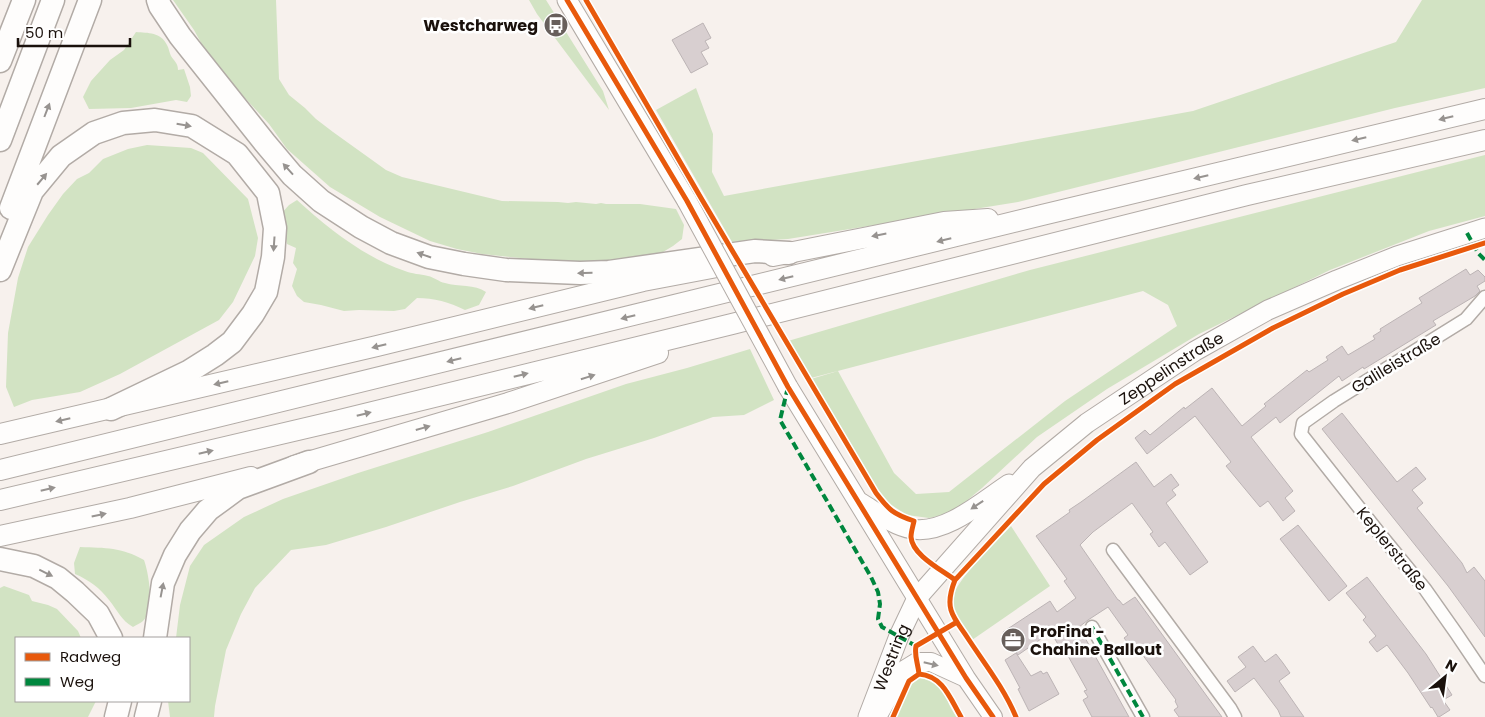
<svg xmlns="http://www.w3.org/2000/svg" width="1485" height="717" viewBox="0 0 1485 717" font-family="Poppins,sans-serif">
  <rect width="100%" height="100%" fill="#f7f1ed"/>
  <path fill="#d2e3c3" d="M173 0H276L279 79 289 95 305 108 316 119 333 132 386 170 402 177 502 201 558 202 568 203 576 202 596 204 601 203 606 204H640L676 209 684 225 682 239 673 246 658 255 641 260 590 262 550 261 482 254 457 249 430 241 380 217 330 187 287 149 269 124 244 97 205 50 194 30Z
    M529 0H546L603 91 609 110 537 14Z
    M1422 0H1485V88L1395 108 1018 202 788 239 732 242 656 110 696 88 713 134 712 172 724 196 1193 111 1396 42Z
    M136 32C148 33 161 32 167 45 169 48 169 52 171 56 174 61 178 63 178 70L184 69 190 87 191 96 187 102 176 100 131 108 89 109 83 97 91 81 110 60 124 50Z
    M147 145 191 148 203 153 248 199 258 238 255 256 233 302 219 320 120 374 80 392 32 400 14 407 6 387 8 333 18 278 28 247 48 215 63 194 77 179 89 173 103 159 128 149Z
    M1485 155V216L1429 231 1330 270 1199 334 1107 389 1037 437 982 488 952 513 929 518 907 515 879 497 811 379 838 371 894 473 916 494 949 492 1065 401 1177 326 1168 305 1143 291 811 378 788 341 1030 270Z
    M297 200C329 229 364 257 405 271 412 274 420 274 428 276 434 277 439 282 445 283 458 287 475 284 486 292L479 305 465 310C449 302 434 298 417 298L405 309 394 311 359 310 344 311 321 305 304 302 297 296 292 286 297 269 293 263 296 248 287 244 281 214 289 205Z
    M750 349 774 400 744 415 713 417 654 438 586 459 513 486 460 502 386 527 326 545 291 550 255 588 241 614 226 650 215 706 214 717H170L168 701H189V638H176L180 605 190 566 204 545 244 517 283 499 358 473 488 432 626 384 687 368Z
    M1011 526 1050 586 972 640C966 630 951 611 952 599 954 582 998 540 1011 526Z
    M80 547C106 548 121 547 144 560 149 574 155 610 143 621 141 623 136 625 133 627 121 620 118 611 109 600 100 588 89 580 75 574L74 563Z
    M4 586 29 595 32 601 48 605 57 609 78 631 81 638H16V701H96L88 717H0V588Z
    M920 678C948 682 942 698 957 717H894L912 684Z"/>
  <path fill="#d8cfd0" stroke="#bcb4b5" d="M703 23 711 38 705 41 709 48 701 52 708 64 691 73 672 40Z
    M1466 269 1470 275 1478 270 1485 277V281L1477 286 1480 291 1475 296 1433 321 1436 325 1364 369 1363 367 1342 381 1339 376 1280 423 1276 417 1251 437 1293 491 1285 498 1295 511 1283 521 1268 501 1260 507 1226 466 1231 462 1195 416 1147 454 1135 438 1145 430 1150 435 1184 407 1185 409 1212 388 1242 426 1266 406 1264 404 1307 370 1309 372 1328 360 1326 357 1342 346 1348 355 1375 339 1373 336 1381 331 1380 329 1422 303 1419 298Z
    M1342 413 1397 482 1416 467 1426 479 1412 490 1423 503 1417 508 1462 563 1467 573 1474 567 1485 581V637L1448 586 1322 429Z
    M1136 462 1154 487 1171 474 1179 485 1172 490 1176 495 1166 503 1208 562 1190 575 1165 542 1159 547 1150 534 1153 532 1132 503 1093 532 1080 545 1118 600H1119L1123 605 1135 597 1222 717H1179L1174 710 1178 707 1175 701 1176 700 1136 646 1132 649 1128 643 1124 638 1128 635 1108 607 1088 620 1079 627 1129 717H1092L1083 700 1088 697 1084 691 1087 690 1063 647 1060 648 1051 632 1018 655 1003 632 1050 601 1057 612 1076 598 1064 581 1067 579 1036 536 1070 512 1069 510 1081 502Z
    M1298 525 1347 586 1329 601 1280 539Z
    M1367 577 1426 654 1452 695 1443 700 1450 710 1439 717H1438L1432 707 1431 708 1408 673 1387 645 1377 652 1369 642 1376 636 1363 620 1366 617 1346 593Z
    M1253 646 1265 662 1276 654 1283 663 1290 673 1279 681 1304 717H1281L1278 710 1254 678 1235 692 1227 681 1246 667 1238 657Z
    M1016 653 1031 676 1041 671 1043 674 1047 672 1059 694 1029 711 1018 689 1020 688 1005 660Z"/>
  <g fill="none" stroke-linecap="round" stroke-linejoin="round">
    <defs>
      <path id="minor" d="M1485 297 1466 319 1334 401 1303 423 1301 434 1379 533 1425 589 1456 633 1485 676
        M1113 550 1230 708 1235 717
        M1092 627 1143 717"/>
      <path id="secondary" d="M917 598 966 678 993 717
        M877 717 904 670 917 662H931L966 678"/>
      <g id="primary">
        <path d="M567 0 687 201"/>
        <path d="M788 387 917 598"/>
        <path d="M861 503C876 512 894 526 912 529 945 535 983 501 1009 484"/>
        <path id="s1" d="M868 717 899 636 917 598 1032 468 1087 423 1195 351 1268 310 1337 280 1397 256 1485 228"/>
      </g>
      <path id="trunk" d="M773 256 944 222 988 219
        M0 434 377 346 643 281 717 267
        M294 466 508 403 658 353
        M0 470 1042 215 1485 109
        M0 500 336 421 732 324 1247 195 1485 140
        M0 536 130 508 251 477"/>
      <path id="motorway" d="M158 0 160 6 180 36 265 143 292 175 321 201 361 227 391 243 429 257 464 264 506 270 580 273 609 272 755 251 789 253
        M0 61 24 0
        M0 140 53 0
        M11 208 90 0
        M0 270 32 191 61 156 94 133 123 123 155 120 192 126 237 154 268 193 275 228 273 257 266 292 253 314 232 342 215 355 188 372 111 409
        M0 559 34 566 58 578 75 592 98 614 111 638
        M155 638 163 583 175 555 190 531 208 510 238 488 309 462
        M116 717 120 701
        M146 717 150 701"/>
    </defs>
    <use href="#minor" stroke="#b2aba6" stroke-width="15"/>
    <use href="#secondary" stroke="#b2aba6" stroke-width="20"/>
    <use href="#primary" stroke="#b2aba6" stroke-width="21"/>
    <use href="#trunk" stroke="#b2aba6" stroke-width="22"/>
    <use href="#motorway" stroke="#b2aba6" stroke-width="25"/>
    <use href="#minor" stroke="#fefdfc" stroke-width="12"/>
    <use href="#secondary" stroke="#fefdfc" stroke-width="18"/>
    <use href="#primary" stroke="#fefdfc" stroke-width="19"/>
    <use href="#trunk" stroke="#fefdfc" stroke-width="20"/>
    <use href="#motorway" stroke="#fefdfc" stroke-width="22"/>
    <defs>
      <path id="primary-bridge" d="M687 201 788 387"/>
    </defs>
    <use href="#primary-bridge" stroke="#b2aba6" stroke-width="21" stroke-linecap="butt"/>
    <use href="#primary-bridge" stroke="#fefdfc" stroke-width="19"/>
    <path stroke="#00873e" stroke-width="4" stroke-dasharray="8 4" stroke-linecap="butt" d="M1467 233 1478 253 1485 260
      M788 387 780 420 871 577 878 592 880 604 878 619 882 627 916 646
      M1092 627 1143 717"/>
    <defs>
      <path id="cycleway" d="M567 0 687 201 788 387 966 678 993 717
        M586 0 701 198 876 493C889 510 893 514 914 521 913 526 911 532 911 537 912 555 942 570 955 580
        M919 674C943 676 950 698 961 717
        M893 717 909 681 919 674C918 663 914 656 916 646L957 622
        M1016 717C1004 688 984 663 967 637 962 629 954 620 951 610 948 600 951 590 955 580L1044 484 1097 440 1175 384 1273 328 1343 294 1400 270 1485 243"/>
    </defs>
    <use href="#cycleway" stroke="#fff" stroke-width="8"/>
    <use href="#cycleway" stroke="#e8590c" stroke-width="5"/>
  </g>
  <defs><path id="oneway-solid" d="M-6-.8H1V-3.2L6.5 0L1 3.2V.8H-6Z" transform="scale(1.25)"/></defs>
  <g fill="#979390">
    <use href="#oneway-solid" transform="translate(47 110) rotate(-69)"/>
    <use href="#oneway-solid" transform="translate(1446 118) rotate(166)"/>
    <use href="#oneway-solid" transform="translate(184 125) rotate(10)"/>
    <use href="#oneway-solid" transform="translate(1359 139) rotate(167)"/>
    <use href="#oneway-solid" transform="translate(288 169) rotate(-132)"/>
    <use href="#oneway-solid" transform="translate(1201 177) rotate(167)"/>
    <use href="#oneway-solid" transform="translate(42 179) rotate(-50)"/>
    <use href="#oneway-solid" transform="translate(879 235) rotate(169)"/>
    <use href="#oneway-solid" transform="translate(944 240) rotate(166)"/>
    <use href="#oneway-solid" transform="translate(274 244) rotate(94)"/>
    <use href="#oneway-solid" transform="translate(424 255) rotate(-161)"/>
    <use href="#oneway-solid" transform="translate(585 273) rotate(179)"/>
    <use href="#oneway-solid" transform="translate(786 278) rotate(166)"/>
    <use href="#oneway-solid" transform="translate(536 307) rotate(166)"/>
    <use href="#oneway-solid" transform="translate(628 317) rotate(166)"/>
    <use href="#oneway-solid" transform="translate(379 346) rotate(166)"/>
    <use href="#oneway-solid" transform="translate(454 360) rotate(166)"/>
    <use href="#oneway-solid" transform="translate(521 375) rotate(-14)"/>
    <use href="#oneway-solid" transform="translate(588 377) rotate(-18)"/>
    <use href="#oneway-solid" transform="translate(221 383) rotate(167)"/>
    <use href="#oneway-solid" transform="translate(364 414) rotate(-14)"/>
    <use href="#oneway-solid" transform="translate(63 420) rotate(167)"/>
    <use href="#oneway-solid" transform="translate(423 428) rotate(-16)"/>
    <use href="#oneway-solid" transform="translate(206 452) rotate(-13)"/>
    <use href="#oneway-solid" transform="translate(48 489) rotate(-13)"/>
    <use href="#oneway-solid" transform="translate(977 505) rotate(146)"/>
    <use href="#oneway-solid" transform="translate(99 515) rotate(-12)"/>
    <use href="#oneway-solid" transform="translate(46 573) rotate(26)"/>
    <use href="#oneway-solid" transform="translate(162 590) rotate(-79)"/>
    <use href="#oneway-solid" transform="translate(931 664) rotate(13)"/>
  </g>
  <defs>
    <symbol id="bus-disc" viewBox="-11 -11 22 22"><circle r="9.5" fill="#675f5b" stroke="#fff"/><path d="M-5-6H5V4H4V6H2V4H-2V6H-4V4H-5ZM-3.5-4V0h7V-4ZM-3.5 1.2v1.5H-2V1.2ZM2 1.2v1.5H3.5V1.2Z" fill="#fff"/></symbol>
    <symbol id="office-disc" viewBox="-11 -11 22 22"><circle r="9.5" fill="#675f5b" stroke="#fff"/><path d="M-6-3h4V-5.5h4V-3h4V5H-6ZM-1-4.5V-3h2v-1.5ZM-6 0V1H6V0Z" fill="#fff"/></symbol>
  </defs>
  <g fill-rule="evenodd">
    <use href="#bus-disc" x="542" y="11" width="28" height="28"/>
    <use href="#office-disc" x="999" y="626" width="28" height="28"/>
  </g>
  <g text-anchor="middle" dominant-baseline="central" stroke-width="5" stroke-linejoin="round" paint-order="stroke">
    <g font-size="16" font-weight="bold" fill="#1a110c" stroke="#fff" text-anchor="end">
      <text x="538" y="25">Westcharweg</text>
      <text x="1030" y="631" text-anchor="start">ProFina -<tspan x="1030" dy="18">Chahine Ballout</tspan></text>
    </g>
    <g font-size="16" fill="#1a110c" stroke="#fff">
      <text transform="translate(1396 363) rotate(-31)">Galileistraße</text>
      <text stroke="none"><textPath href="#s1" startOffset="474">Zeppelinstraße</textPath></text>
      <text transform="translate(1392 549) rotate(51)">Keplerstraße</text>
      <text stroke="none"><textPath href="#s1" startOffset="64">Westring</textPath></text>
    </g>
  </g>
  <rect x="15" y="637" width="175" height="65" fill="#ffffff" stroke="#a3a09e"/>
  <rect x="25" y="653" width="25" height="8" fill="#e8590c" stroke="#a3a09e"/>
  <text x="60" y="662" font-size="15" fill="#1a110c">Radweg</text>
  <rect x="25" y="678" width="25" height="8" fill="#00873e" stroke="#a3a09e"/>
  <text x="60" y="687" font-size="15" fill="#1a110c">Weg</text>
  <g transform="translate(1445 677) rotate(29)" stroke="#ffffff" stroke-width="4" paint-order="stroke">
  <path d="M0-4L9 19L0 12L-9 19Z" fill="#1a110c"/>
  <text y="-8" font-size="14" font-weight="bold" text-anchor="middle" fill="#1a110c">N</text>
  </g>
  <path d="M18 38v8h112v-8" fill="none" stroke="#1a110c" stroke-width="2.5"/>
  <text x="25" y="38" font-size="15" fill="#1a110c" stroke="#ffffff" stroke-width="4" paint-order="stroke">50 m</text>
</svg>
